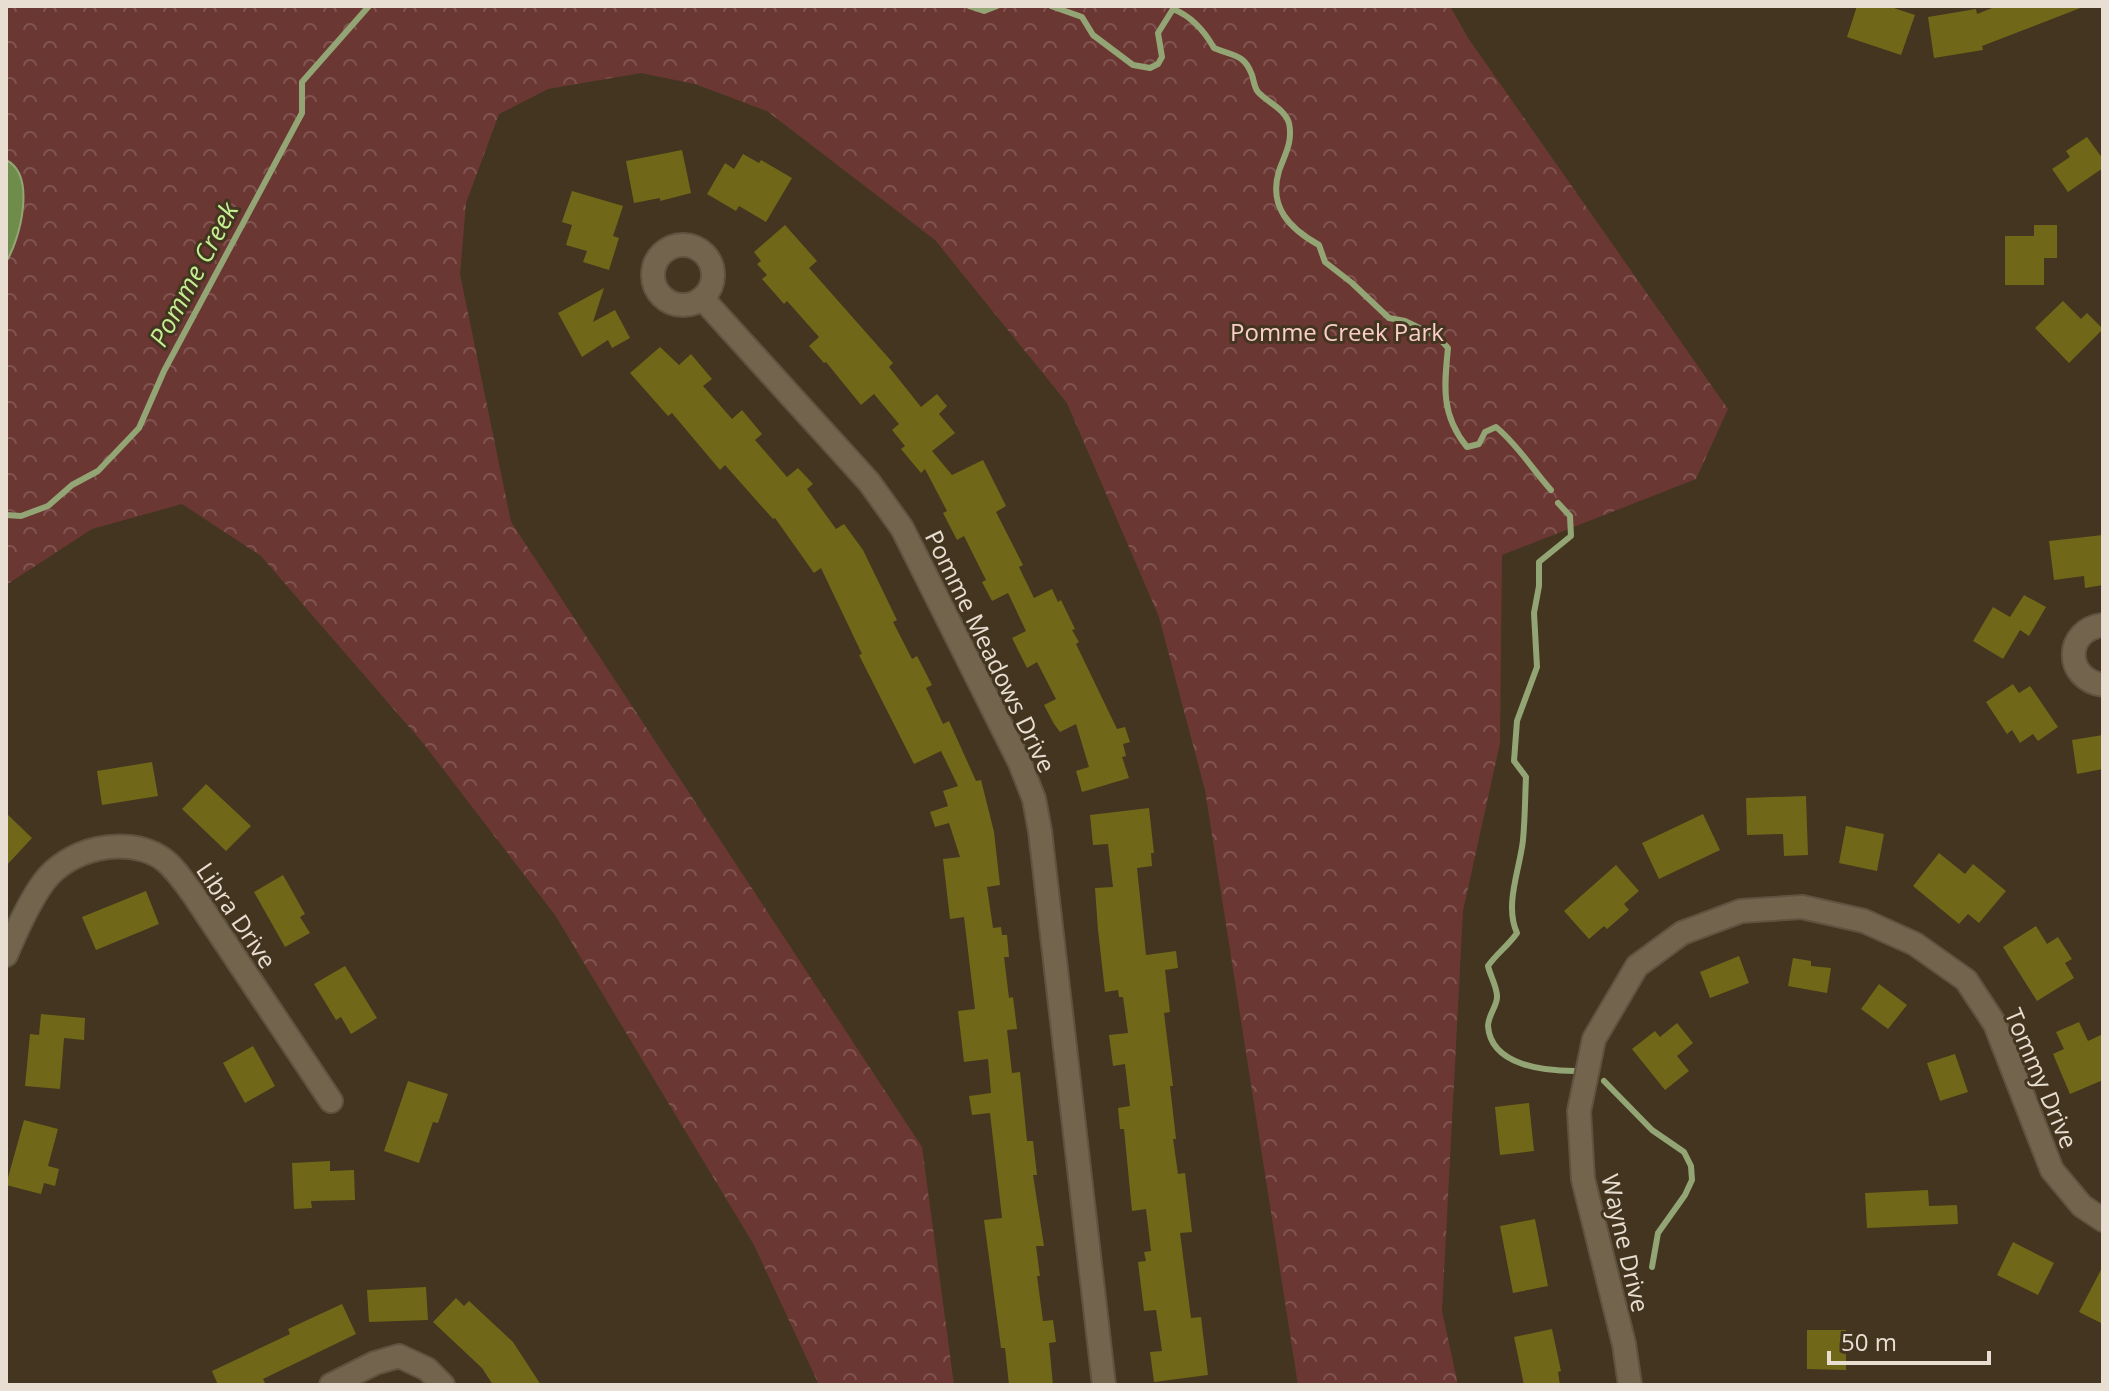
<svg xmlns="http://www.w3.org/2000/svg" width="2109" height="1391" viewBox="0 0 2109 1391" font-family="'Open Sans',sans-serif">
  <defs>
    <pattern id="park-crowns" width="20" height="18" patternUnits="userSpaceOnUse" patternTransform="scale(2)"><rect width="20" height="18" fill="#6b3733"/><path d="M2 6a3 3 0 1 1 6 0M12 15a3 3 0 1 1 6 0" fill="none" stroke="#805450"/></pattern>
  </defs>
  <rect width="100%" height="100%" fill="#43351f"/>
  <path fill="url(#park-crowns)" d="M6 6H1450L1468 38 1728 409 1696 479 1502 555 1500 743 1463 911 1442 1311 1458 1385H1298L1205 790 1159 617 1067 403 935 240 767 111 695 84 641 73 548 89 499 114 466 203 460 274 511 522 922 1147 954 1385H819L754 1245 555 915 423 743 261 556 182 504 92 529 6 585Z"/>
  <path fill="#6f8c4b" stroke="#93a574" stroke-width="2" d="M6 160C37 175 20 240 6 262Z"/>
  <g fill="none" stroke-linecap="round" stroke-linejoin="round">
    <path stroke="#93a574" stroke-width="6" d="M969 6 984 11 997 6
      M1051 6 1082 17 1093 35 1133 65 1150 68 1158 64 1162 57 1158 33 1173 9C1191 16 1205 32 1214 48 1232 56 1244 53 1252 75 1254 81 1254 87 1258 92 1267 102 1285 109 1289 123 1293 142 1285 154 1279 171 1268 207 1290 229 1319 245L1325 262 1352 283 1389 318 1405 321 1438 337 1448 348C1444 387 1441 415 1467 447L1479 444 1485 432 1496 427C1518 445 1532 469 1551 490
      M1558 503 1570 516 1571 536 1539 562V586L1534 613 1537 667 1517 721 1514 761 1526 777C1525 798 1525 819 1523 840 1520 869 1504 905 1517 933 1508 946 1497 953 1488 966 1490 975 1497 987 1497 996 1498 1005 1488 1015 1488 1026 1491 1066 1545 1071 1575 1071
      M6 515 21 516 48 506 72 485 98 471 139 428 164 371 302 113V82L369 6
      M1604 1081 1652 1130 1684 1152 1691 1166 1692 1180 1685 1195 1658 1233 1652 1267"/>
  </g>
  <path fill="#706818" d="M1857 6H1888L1915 15 1901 55 1847 37Z
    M1997 6H2082L2083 7 1982 46 1983 50 1934 58 1928 17 1976 9 1977 14Z
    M2087 137 2103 159V168L2068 192 2052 169 2070 157 2066 151Z
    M682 150 691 193 660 201V198L634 203 626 161Z
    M743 154 759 163 761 160 792 178 766 222 739 206 736 211 707 194 725 163 734 169Z
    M572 191 623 206 613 236 619 238 609 270 583 262 587 251 566 245 572 225 562 222Z
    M785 225 817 261 809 268 893 363 889 367 921 407 937 394 947 406 939 414 955 433 932 451 952 475 983 460 1006 506 996 512 1023 565 1019 567 1034 598 1052 589 1058 602 1061 600 1075 629 1072 630 1079 642 1076 644 1117 729 1125 727 1130 742 1123 744 1126 756 1122 757 1129 778 1082 792 1076 771 1089 767 1076 724 1060 732 1054 724 1044 705 1056 699 1037 662 1027 668 1012 638 1026 631 1008 593 992 601 982 582 986 580 964 536 957 540 943 513 947 511 925 469 921 473 901 449 905 446 892 430 899 424 874 394 861 405 826 362 824 363 809 346 819 337 787 301 784 304 762 279 767 275 757 264 761 261 754 252Z
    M2034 225H2057V258H2044V285H2005V236H2034Z
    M604 288 593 322 615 310 630 338 612 348 608 340 582 357 558 313Z
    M2063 301 2081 319 2087 313 2103 329 2069 363 2035 328Z
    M660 347 679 365 691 354 712 379 703 386 732 419 742 410 762 434 755 440 787 477 798 468 813 484 807 489 836 529 844 524 863 550 897 620 893 622 912 659 917 656 932 685 926 688 943 724 949 721 976 781 981 780 994 832 1000 885 987 887 993 928 1001 927 1002 935H1007L1009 957H1004L1009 998 1013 997 1017 1029 1007 1030 1012 1073 1020 1072 1027 1141H1033L1037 1175H1033L1044 1246H1036L1040 1276H1037L1043 1321 1053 1320 1056 1342 1049 1343 1053 1385H1009L1005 1348H1001L984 1220 1002 1218 990 1113 972 1115 969 1096 991 1093 988 1059 964 1062 958 1011 975 1009 964 917 950 919 943 859 960 857 949 823 935 827 930 812 948 806 943 791 958 786 941 751 914 764 859 655 862 654 821 568 814 573 775 518 773 519 725 465 720 470 672 413 668 416 630 373Z
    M2103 535V585L2085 588 2084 576 2054 580 2049 541Z
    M2024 595 2046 607 2029 636 2020 630 2003 659 1973 641 1993 607 2010 617Z
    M2013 684 2019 693 2030 686 2058 727 2038 741 2033 734 2020 743 2012 730 2007 734 1986 702Z
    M2103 735V769L2077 774 2072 740Z
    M152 762 158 796 102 805 97 771Z
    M206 784 251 826 226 851 182 809Z
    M1806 796 1808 855 1784 856 1783 834 1747 835 1746 798Z
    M1149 808 1154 853H1151L1152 866 1137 868 1146 955 1176 951 1178 968 1165 970 1170 1012 1164 1013 1173 1086H1170L1176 1139H1173L1178 1174 1185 1173 1192 1232 1180 1233 1191 1318 1201 1317 1208 1375 1154 1382 1150 1352 1162 1351 1156 1310 1144 1311 1138 1262 1146 1261 1144 1252 1151 1251 1146 1209 1132 1211 1124 1129H1120L1118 1108 1130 1106 1125 1064 1113 1066 1109 1035 1128 1033 1123 997H1119L1118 990 1105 992 1098 930 1095 888 1113 887 1108 844 1093 845 1090 815Z
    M6 813 32 838 6 866Z
    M1703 814 1720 850 1659 879 1642 843Z
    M1846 826 1884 834 1877 871 1839 863Z
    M1939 853 1965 874 1973 864 2006 891 1979 923 1968 914 1959 924 1913 886Z
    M1616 865 1639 891 1624 904 1629 910 1607 929 1604 926 1589 939 1564 911Z
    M283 875 305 914 300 917 310 933 285 947 254 892Z
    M146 891 159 924 96 950 82 917Z
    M2036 926 2047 944 2058 937 2072 959 2065 963 2074 978 2037 1001 2003 947Z
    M1739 956 1749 983 1710 998 1700 972Z
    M1793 958 1811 961V966L1831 968 1827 993 1788 986Z
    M345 966 377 1018 351 1034 341 1017 336 1020 314 984Z
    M1879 984 1907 1005 1888 1029 1861 1009Z
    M41 1014 85 1018 84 1040 64 1038 60 1089 25 1086 30 1034 39 1035Z
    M2079 1022 2088 1041 2103 1034V1080L2070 1094 2053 1054 2064 1049 2056 1032Z
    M1677 1023 1693 1043 1677 1056 1689 1071 1665 1090 1632 1049 1655 1031 1660 1037Z
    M253 1046 275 1086 245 1103 223 1063Z
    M1955 1054 1968 1092 1940 1101 1927 1063Z
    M408 1081 448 1094 438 1123 433 1122 419 1163 384 1151Z
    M1529 1103 1534 1151 1500 1155 1495 1107Z
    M24 1120 58 1129 48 1166 59 1169 55 1186 44 1183 41 1194 6 1185Z
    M330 1161V1171L354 1170 355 1200 311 1201 312 1208 294 1209 292 1163Z
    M1928 1190 1929 1206 1957 1205 1958 1224 1867 1228 1865 1193Z
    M1535 1219 1548 1286 1513 1293 1500 1226Z
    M2013 1242 2054 1263 2038 1295 1997 1275Z
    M2103 1266V1324L2079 1312Z
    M426 1287 428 1320 369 1322 367 1290Z
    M456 1298 464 1306 469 1301 513 1342 541 1385H493L482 1368 433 1322Z
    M342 1304 356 1334 263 1379 266 1385H218L212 1371 290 1334 288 1329Z
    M1552 1329 1561 1371 1558 1372 1560 1385H1524L1514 1337Z
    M1807 1330H1846V1370L1807 1369Z"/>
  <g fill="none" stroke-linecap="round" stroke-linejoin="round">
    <defs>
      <path id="minor" d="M653 275a30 30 0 1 1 60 0a30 30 0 1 1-60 0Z
        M702 298 869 482 902 528 1020 763 1034 799 1040 831 1104 1385
        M2103 625C2064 630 2064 679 2103 685
        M6 955C16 931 28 904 43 883 67 849 124 835 160 857 174 866 183 881 193 894L331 1101
        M331 1385 375 1363 399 1356 427 1369 443 1385
        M1630 1385 1624 1344 1583 1179 1579 1111 1594 1039 1637 966 1682 933 1741 911 1802 907 1864 921 1915 944 1966 980 1995 1024 2052 1170 2082 1206 2103 1220"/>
    </defs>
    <use href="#minor" stroke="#5f5340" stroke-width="26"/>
    <use href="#minor" stroke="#73644d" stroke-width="22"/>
  </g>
  <g text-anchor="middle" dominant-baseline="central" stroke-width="6" stroke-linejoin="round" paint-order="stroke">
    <g font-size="24" fill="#facec9" stroke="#43351f">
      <text x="1337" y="331">Pomme Creek Park</text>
    </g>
    <g font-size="24" fill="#e8dfd2" stroke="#43351f">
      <text transform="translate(991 651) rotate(64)">Pomme Meadows Drive</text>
      <text transform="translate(237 915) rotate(56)">Libra Drive</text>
      <text transform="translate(2042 1078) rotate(67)">Tommy Drive</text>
      <text transform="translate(1626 1243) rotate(77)">Wayne Drive</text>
    </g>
    <g font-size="26" font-style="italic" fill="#c4ee92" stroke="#43351f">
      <text transform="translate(193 274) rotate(-62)">Pomme Creek</text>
    </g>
  </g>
  <rect width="2109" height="1391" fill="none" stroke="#e8dfd2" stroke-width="16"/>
  <path d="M1829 1351v12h160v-12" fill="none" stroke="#e8dfd2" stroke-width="4"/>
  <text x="1841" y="1351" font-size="24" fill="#e8dfd2" stroke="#43351f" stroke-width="6" paint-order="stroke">50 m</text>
</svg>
